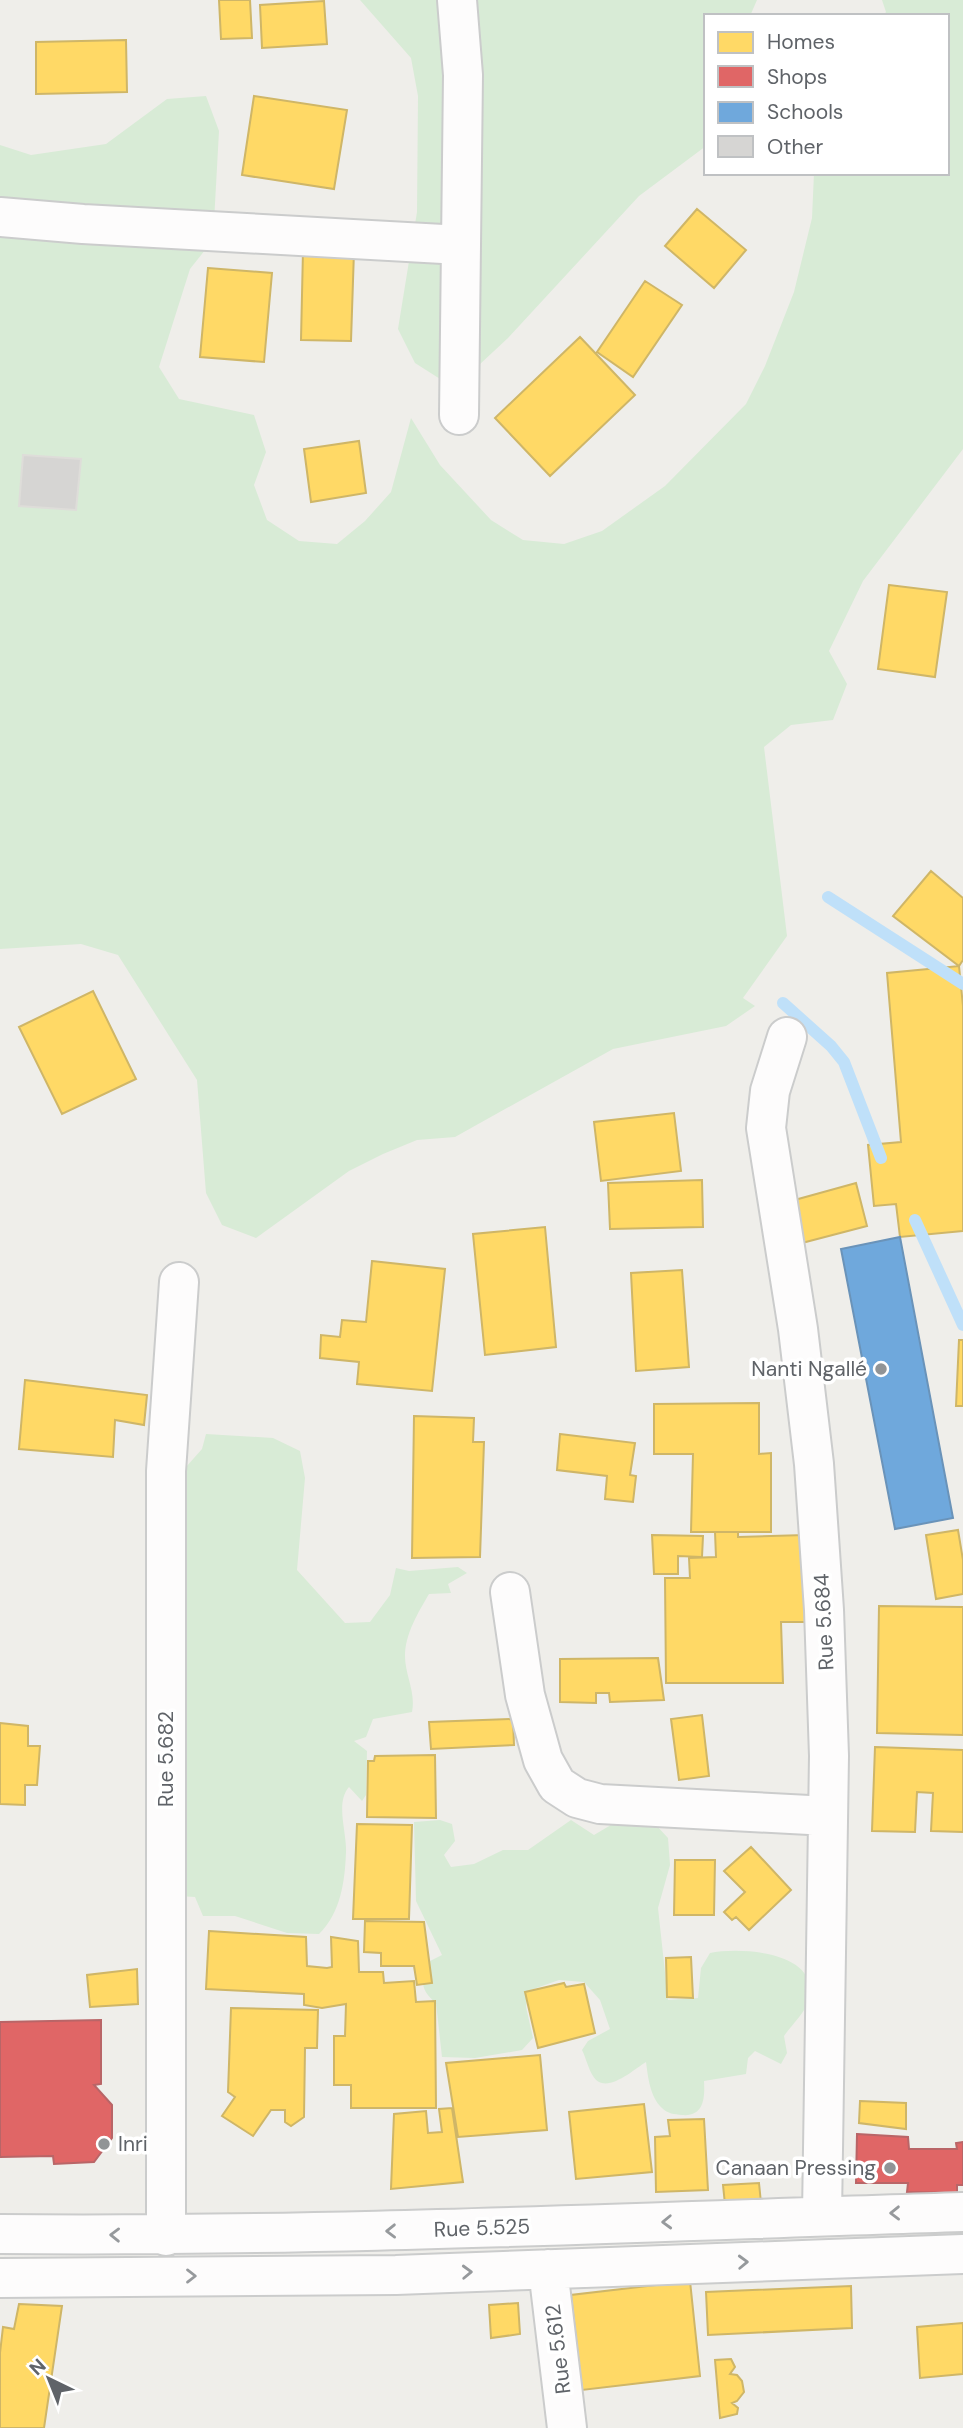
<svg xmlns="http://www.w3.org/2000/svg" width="963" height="2428" viewBox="0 0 963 2428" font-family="'DM Sans',sans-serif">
  <rect width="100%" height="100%" fill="#efeeea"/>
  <path fill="#d8ebd6" d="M360 0H757L750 16H706V146L639 196 508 338 479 365 448 384 415 363 398 329 417 212 418 96 411 58Z
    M882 0H963V449L863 581 829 651 847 684 833 720 791 725 764 747 787 936 743 998 755 1006 726 1026 613 1049 455 1137 417 1140 383 1154 349 1171 256 1238 222 1225 206 1193 197 1080 118 955 81 944 0 949V145L31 155 106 144 167 99 206 96 219 131 213 240 190 269 159 367 179 399 254 415 266 452 254 485 267 520 299 541 337 544 365 521 391 492 411 418 440 465 491 520 523 540 564 544 602 531 665 486 746 404 765 366 794 292 812 218 814 173H947V16H883L886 12Z
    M206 1434 273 1438 300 1451 305 1478 297 1570 345 1623 370 1622 390 1595 396 1568 409 1571 458 1567 467 1573 448 1584 451 1593 429 1594C418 1613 405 1634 405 1656 405 1675 416 1692 412 1712L373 1719 366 1737 354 1741 367 1751 366 1795 362 1801 349 1787C335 1803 347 1832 346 1852 345 1880 341 1913 319 1934L287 1933 235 1916H203L195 1897 178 1896V1476L202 1449Z
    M440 1820 452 1824 455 1841 444 1855 451 1867 474 1864 503 1850H528L571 1820 594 1835 616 1822 655 1824 668 1838 670 1865 658 1908 668 2000 698 1998 701 1968 710 1953C740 1947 821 1951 809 2000 806 2011 791 2026 784 2036L787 2053 781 2064 755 2051 748 2058 746 2074 704 2081C705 2098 704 2117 682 2115 674 2114 668 2114 662 2108 650 2097 648 2077 646 2062 633 2070 605 2096 593 2076 588 2068 586 2058 582 2050L588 2041 610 2029 600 2000 584 1982 559 1980 528 1991 526 2007 533 2038 522 2050 475 2058 442 2057 436 2003C421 1991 420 1980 426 1963L442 1955 416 1901 414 1822Z"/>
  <path fill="#ffd966" stroke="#cfb667" stroke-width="2" d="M219 0H250L252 38 221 39Z
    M324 1 327 44 262 48 260 5Z
    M126 40 127 92 36 94V42Z
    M254 96 347 110 334 189 242 175Z
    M697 209 746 250 714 288 665 246Z
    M303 250 354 251 351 341 301 340Z
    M208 268 272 273 264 362 200 357Z
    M645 281 682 305 633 377 597 352Z
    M580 337 635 395 550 476 495 418Z
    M359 441 366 493 311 502 304 449Z
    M889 585 947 592 935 677 878 669Z
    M931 871 963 898V960L959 966 893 916Z
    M959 966 963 1006V1231L900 1237 896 1204 874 1206 868 1145 901 1142 887 973Z
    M93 991 136 1079 62 1114 19 1027Z
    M674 1113 681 1171 601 1181 594 1122Z
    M702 1180 703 1227 610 1229 608 1183Z
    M856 1183 867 1226 802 1243 791 1201Z
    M545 1227 556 1347 485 1355 473 1234Z
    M372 1261 445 1269 432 1391 357 1384 359 1362 320 1358 321 1335 340 1337 342 1320 366 1322Z
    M682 1270 689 1367 636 1371 631 1273Z
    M959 1340H963V1406H956Z
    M25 1380 147 1395 144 1425 115 1420 113 1457 19 1449Z
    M759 1403V1454L771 1453V1532H691L693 1454H654V1404Z
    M414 1416 474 1418 473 1442H484L480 1557 412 1558Z
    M560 1434 635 1443 630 1475 636 1476 633 1502 605 1499 607 1476 557 1470Z
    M958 1530 963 1560V1594L936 1599 926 1535Z
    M715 1532H738V1537L805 1535 808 1622H781L783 1683H666L665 1578H690L689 1558 716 1557Z
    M652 1535 703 1536 702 1557 678 1556V1574H654Z
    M879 1606 963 1607V1735L877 1733Z
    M658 1658 664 1700 610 1702 609 1693H596V1703L560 1702V1659Z
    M702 1715 709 1776 679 1780 671 1719Z
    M513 1719 514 1745 431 1749 429 1722Z
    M0 1723 28 1726V1746H40L37 1785H25V1805L0 1804Z
    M875 1747 963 1750V1832L931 1831 933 1793 917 1792 915 1832 872 1831Z
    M435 1755 436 1818 367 1817 368 1761H374L375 1756Z
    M357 1824 412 1825 409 1919H353Z
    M751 1847 791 1890 749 1930 736 1917 732 1920 724 1912 745 1892 724 1871Z
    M675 1860H715L714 1915H674Z
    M365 1921 424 1922 432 1983 417 1985 414 1966H381V1953L364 1952Z
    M209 1931 306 1937 307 1966 327 1968 332 1967 331 1937 358 1941 359 1972H383L384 1983 414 1981 416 2002 435 2001 436 2108H351V2085H334V2036H345L346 2004 322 2008 304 2005V1994L206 1989Z
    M691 1957 693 1998 667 1997 666 1958Z
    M137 1969 138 2004 90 2007 87 1975Z
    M564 1983 566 1987 584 1984 595 2033 538 2048 525 1992Z
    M231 2008 318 2010 317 2048H305L304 2117 291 2126 285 2122V2110H271L253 2136 222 2116 235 2097 228 2092Z
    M540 2055 547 2130 458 2137 446 2063Z
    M860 2101 906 2103V2129L859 2123Z
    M644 2104 652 2172 576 2179 569 2112Z
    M452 2108 463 2182 391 2189 394 2114 426 2111 428 2133 442 2132 439 2109Z
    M704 2119 708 2190 656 2192 655 2137 670 2136 668 2120Z
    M759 2183 762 2213 726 2214 723 2185Z
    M690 2281 700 2376 582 2390 571 2295Z
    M851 2286 852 2328 708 2335 706 2292Z
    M518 2303 520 2334 491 2338 489 2305Z
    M19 2304 62 2306 44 2428H0V2353L3 2327 14 2329Z
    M963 2323V2374L920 2378 917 2327Z
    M731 2359 735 2367 730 2374 737 2375 742 2381 744 2392 737 2401 732 2403 738 2408 737 2414 720 2418 715 2360Z"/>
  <path fill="#e06666" stroke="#b96567" stroke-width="2" d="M101 2020V2084L94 2085 112 2105V2138L94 2162 54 2164 53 2156 0 2157V2022Z
    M857 2134 908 2137 909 2149H957L956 2143 963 2142V2185H957V2193L907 2192 908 2183H856Z"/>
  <path fill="#6fa8dc" stroke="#6a93b9" stroke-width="2" d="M900 1237 953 1518 895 1529 841 1249Z"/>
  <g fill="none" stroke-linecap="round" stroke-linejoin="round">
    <path stroke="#bfe0f9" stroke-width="12" d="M828 897 963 984
      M783 1003 831 1046 844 1062 881 1158
      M915 1220 963 1325"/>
  </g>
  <path fill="#d6d5d3" stroke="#deddd9" stroke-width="2" d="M23 455 81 459 76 510 19 506Z"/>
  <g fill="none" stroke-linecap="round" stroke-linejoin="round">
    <defs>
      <path id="minor" d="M457 0 463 75 459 415
        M0 217 83 224 461 245
        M787 1037 770 1091 766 1128 798 1329 814 1464 824 1610 829 1756 822 2215
        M510 1592 525 1695 543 1760 557 1785 577 1798 600 1804 828 1816
        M0 2234C321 2237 642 2222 963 2212
        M166 2236V1471L179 1282
        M548 2269 567 2428
        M0 2278 396 2275 963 2254"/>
    </defs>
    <use href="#minor" stroke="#cbcccc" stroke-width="42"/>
    <use href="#minor" stroke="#fdfcfc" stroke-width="38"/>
  </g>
  <defs><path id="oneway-chevron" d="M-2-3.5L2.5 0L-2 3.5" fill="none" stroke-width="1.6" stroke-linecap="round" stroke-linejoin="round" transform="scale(1.75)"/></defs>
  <g stroke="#96999c">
    <use href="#oneway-chevron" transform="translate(895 2213) rotate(179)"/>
    <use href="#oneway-chevron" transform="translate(667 2222) rotate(178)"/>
    <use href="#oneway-chevron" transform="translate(391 2231) rotate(179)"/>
    <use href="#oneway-chevron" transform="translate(115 2235) rotate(-179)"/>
    <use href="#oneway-chevron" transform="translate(743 2262) rotate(-2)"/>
    <use href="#oneway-chevron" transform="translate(467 2272) rotate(-2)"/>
    <use href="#oneway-chevron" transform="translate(191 2276)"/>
  </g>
  <g fill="#919496" stroke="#fff" stroke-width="2.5">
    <circle cx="881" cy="1369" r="7"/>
    <circle cx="104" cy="2144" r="7"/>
    <circle cx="890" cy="2168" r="7"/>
  </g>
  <g text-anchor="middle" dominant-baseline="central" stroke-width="7" stroke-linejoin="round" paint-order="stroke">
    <g font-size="21" fill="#5f6368" stroke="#fff" text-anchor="end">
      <text x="867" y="1369">Nanti Ngallé</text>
      <text x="118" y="2144" text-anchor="start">Inri</text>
      <text x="876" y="2168">Canaan Pressing</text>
    </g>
    <g font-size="21" fill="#5f6368" stroke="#fff">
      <text transform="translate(824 1622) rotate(-93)">Rue 5.684</text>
      <text transform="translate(166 1759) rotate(-90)">Rue 5.682</text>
      <text transform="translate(482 2228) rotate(-2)">Rue 5.525</text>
      <text transform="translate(558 2349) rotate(-97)">Rue 5.612</text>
    </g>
  </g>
  <rect x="704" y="14" width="245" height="161" fill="#ffffff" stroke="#bfc1c3" stroke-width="2"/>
  <rect x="718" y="32" width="35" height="21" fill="#ffd966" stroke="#bfc1c3" stroke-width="2"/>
  <text x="767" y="49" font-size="21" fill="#5f6368">Homes</text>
  <rect x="718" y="66" width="35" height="21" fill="#e06666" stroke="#bfc1c3" stroke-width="2"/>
  <text x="767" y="84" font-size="21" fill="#5f6368">Shops</text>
  <rect x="718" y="102" width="35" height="21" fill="#6fa8dc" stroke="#bfc1c3" stroke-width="2"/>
  <text x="767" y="119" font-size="21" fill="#5f6368">Schools</text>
  <rect x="718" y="136" width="35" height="21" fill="#d6d5d3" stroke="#bfc1c3" stroke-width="2"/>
  <text x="767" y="154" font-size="21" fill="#5f6368">Other</text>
  <g transform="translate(49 2379) rotate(317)" stroke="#ffffff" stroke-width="5" paint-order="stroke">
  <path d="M0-5L12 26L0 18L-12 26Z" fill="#5f6368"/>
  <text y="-10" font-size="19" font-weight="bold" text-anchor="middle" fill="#5f6368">N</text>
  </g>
</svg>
